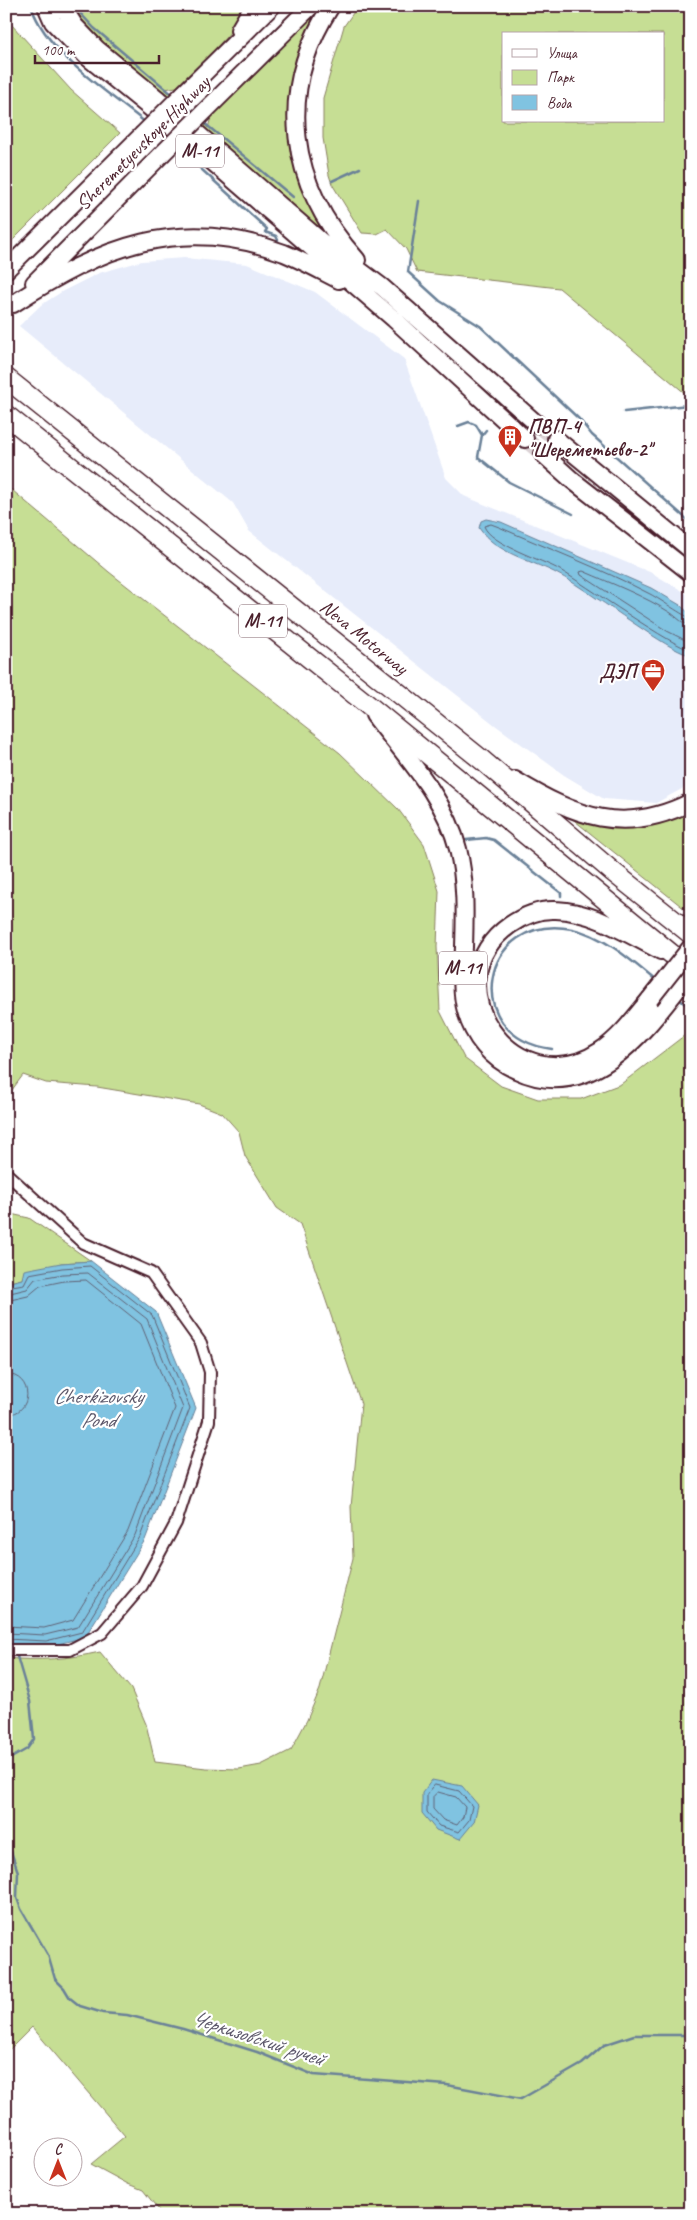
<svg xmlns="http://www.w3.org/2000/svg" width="697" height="2220" viewBox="0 0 697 2220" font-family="Caveat,sans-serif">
  <rect width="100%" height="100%" fill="#fff"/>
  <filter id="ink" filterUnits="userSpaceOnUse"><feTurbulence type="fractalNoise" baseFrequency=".02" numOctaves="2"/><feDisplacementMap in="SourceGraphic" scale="10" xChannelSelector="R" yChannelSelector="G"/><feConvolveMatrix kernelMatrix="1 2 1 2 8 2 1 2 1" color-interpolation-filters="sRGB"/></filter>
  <g filter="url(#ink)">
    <path fill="#e7ecfa" d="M184 258 247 264 315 292 404 359 446 478 464 496 652 573 691 596V784L656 803 604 799 564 775 495 725 249 531 233 503 19 326 41 305 63 291 99 273 142 261Z"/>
    <path fill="#c6de94" stroke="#887e60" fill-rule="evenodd" d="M68 6H247C232 38 200 62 176 87L165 89 208 128 211 117 320 8C277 90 279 164 332 241L100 45Z
      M358 6H691V413L686 394 559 288 417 272 406 249 387 229 377 234 362 233 332 184 329 175 323 138V98L344 26ZM503 34H663V121H503Z
      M6 9 11 24 71 90 120 133 6 247Z
      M6 485 109 572 340 753 398 809 424 844 439 891 437 947 440 1011 464 1058 501 1086 538 1099H581L621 1084 689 1032 691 1034V2214H162L143 2190 128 2184 91 2164 125 2136 32 2027 6 2053V1658C38 1661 69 1659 100 1652L131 1689 146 1724 155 1762 206 1768 239 1769 261 1765 291 1750 307 1720 320 1689 353 1558 351 1507 361 1404 300 1224 277 1208 245 1156 239 1132 222 1113 199 1104 97 1087 46 1083 23 1075 6 1098Z
      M691 809V914L570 817Z
      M6 1213 29 1218 91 1261 61 1263 22 1279 6 1283Z"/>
    <path fill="#80c3e1" stroke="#6a8198" d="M486 519 501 522 651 588 680 605 691 615V655C676 655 613 608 596 598 583 589 568 579 554 572 529 560 495 552 479 528L481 521Z
      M91 1261 156 1312 196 1408 145 1540 85 1637 46 1647 6 1644V1406L9 1395 6 1388V1283L22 1279 24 1270 61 1263Z
      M432 1780 462 1786 478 1805 474 1822 460 1839 436 1830 422 1813V1793Z"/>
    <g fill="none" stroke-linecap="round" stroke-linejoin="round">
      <path stroke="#606174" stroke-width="1" d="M691 618C686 618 657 597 648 593 600 568 549 549 499 527L491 524 484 526C490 544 543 560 560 570 581 582 676 649 691 650
        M691 625C682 624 678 618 671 613 644 596 613 584 583 571L580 572 581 575 667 631 691 643
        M6 1287 24 1284 29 1274 62 1268 90 1266 152 1315 190 1408 140 1537 82 1632 46 1641 6 1639
        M6 1294 27 1289 35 1279 63 1274 88 1273 147 1319 183 1408 135 1535 78 1627 45 1635 6 1633
        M6 1301 28 1296 40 1286 64 1281 86 1280 141 1324 175 1408 128 1531 73 1620 44 1628 6 1626
        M6 1374C34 1375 34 1414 6 1415
        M435 1785 459 1791 472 1806 469 1820 459 1832 439 1826 427 1812V1795Z
        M438 1792 456 1797 465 1807 463 1817 457 1825 443 1820 433 1809V1797Z"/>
      <path stroke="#6a8198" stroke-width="2.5" d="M31 6C48 55 107 91 146 123
        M78 6 81 14 94 28 173 95
        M183 104 194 113
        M203 122 293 197
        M156 131 167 140
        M178 148 267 229 265 232 276 236 278 240
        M332 181 360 168
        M419 201 408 272 440 301 480 326 579 419 592 435 691 523
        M688 405 691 393
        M624 412 688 405 691 407
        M458 426 469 422 476 425 482 435
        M486 430 482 435 478 457 509 482 573 514
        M466 840 486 838 494 840 561 893V896
        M678 998 691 1009
        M552 1049C458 1037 481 911 572 929 603 935 632 961 656 981
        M6 1761 27 1749 34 1739 30 1701 16 1653
        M6 1837 18 1872 17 1898 21 1909 48 1955 55 1979 64 1988 70 1998 80 2006 103 2013 127 2015 183 2029 257 2052 314 2075 447 2085 521 2099 582 2064 604 2045 634 2035H691"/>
      <path stroke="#dbd2d5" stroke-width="16" stroke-dasharray="16 8" stroke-linecap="butt" d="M537 424 556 439
        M525 439 543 454"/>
      <defs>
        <path id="minor" d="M6 1173 83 1243 151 1273 201 1343 210 1372 209 1421 176 1523 142 1586 102 1633 70 1650H6"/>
        <path id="primary" d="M46 6 53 22 86 56 149 107 394 319 525 439
          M62 6 75 26 97 49 158 99 322 242 382 287 537 424
          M331 6C275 93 289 185 357 260
          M239 30 253 6
          M183 94 272 6
          M205 111 311 6
          M6 270 142 135
          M34 283 162 154
          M13 304C101 247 180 214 284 253 303 261 321 271 339 280
          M556 439 691 550
          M543 454 572 480 691 573
          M374 715C405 756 445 797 458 849 466 881 465 914 464 947 463 968 460 990 466 1011 473 1037 491 1059 516 1070 595 1107 649 1025 691 972
          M515 780C576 817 624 836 691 802
          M650 999C635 1017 620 1038 600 1051 515 1107 428 983 510 925 523 916 540 909 556 910 593 911 629 935 661 951"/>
        <path id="motorway" d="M6 378 482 760 613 872 691 934
          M6 415 363 701 691 970"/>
      </defs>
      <use href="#minor" stroke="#4a1f2b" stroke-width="14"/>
      <use href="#primary" stroke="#4a1f2b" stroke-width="20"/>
      <use href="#motorway" stroke="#4a1f2b" stroke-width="22"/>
      <use href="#minor" stroke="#fff" stroke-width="10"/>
      <use href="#primary" stroke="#fff" stroke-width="16"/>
      <use href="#motorway" stroke="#fff" stroke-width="19"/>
      <defs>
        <path id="primary-bridge" d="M142 135 183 94
          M162 154 205 111
          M650 999 691 947"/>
      </defs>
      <use href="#primary-bridge" stroke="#4a1f2b" stroke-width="20" stroke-linecap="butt"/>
      <use href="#primary-bridge" stroke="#fff" stroke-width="16"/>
    </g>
  </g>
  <defs>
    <symbol id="building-pin" viewBox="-11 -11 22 30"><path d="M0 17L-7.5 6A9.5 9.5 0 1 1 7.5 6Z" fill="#c8321e" stroke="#fff"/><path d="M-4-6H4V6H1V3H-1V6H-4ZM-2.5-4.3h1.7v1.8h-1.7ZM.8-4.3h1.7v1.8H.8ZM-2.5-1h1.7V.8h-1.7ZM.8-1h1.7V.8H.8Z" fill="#fff"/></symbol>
    <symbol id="office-pin" viewBox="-11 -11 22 30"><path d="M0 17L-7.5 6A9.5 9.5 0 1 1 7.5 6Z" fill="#c8321e" stroke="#fff"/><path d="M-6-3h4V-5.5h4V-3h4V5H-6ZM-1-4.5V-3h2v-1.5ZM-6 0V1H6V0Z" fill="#fff"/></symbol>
  </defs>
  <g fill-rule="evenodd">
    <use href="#building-pin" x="496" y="423" width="28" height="38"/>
    <use href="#office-pin" x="639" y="657" width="28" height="38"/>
  </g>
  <g text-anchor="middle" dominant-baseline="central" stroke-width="4.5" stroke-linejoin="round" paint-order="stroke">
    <g fill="#fff" stroke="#80626b" stroke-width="1">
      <rect x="176" y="134.5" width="48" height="33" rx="4"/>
      <rect x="239" y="604.5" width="48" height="33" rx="4"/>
      <rect x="439" y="951.5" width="48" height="33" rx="4"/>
    </g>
    <g font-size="19" font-weight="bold" fill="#4a1f2b">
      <text x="200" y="151">М-11</text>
      <text x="263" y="621">М-11</text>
      <text x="463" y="968">М-11</text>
    </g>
    <g font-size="20" fill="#4a1f2b" stroke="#fff">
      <text transform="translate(143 143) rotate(-45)">Sheremetyevskoye Highway</text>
      <text transform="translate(364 637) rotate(39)">Neva Motorway</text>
    </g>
    <g font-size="20" font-weight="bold" fill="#4a1f2b" stroke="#fff" text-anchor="start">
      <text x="528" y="426">ПВП-4<tspan x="528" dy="23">"Шереметьево-2"</tspan></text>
      <text x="636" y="671" text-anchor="end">ДЭП</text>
    </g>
    <g font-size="21" font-style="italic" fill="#5d586b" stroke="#fff">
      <text x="98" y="1396">Cherkizovsky<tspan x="98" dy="24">Pond</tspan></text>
      <text transform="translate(258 2038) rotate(18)">Черкизовский ручей</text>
    </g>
  </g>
  <rect width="697" height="2220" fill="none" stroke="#fff" stroke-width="25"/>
  <rect x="12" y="12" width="672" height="2195" fill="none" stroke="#4a1f2b" stroke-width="2" filter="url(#ink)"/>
  <rect x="502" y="32" width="162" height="90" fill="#ffffff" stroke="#b7a5aa"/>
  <rect x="512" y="49" width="25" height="8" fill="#ffffff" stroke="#b7a5aa"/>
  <text x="547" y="58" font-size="15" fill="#4a1f2b">Улица</text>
  <rect x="512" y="70" width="25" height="15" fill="#c6de94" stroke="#b7a5aa"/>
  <text x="547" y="82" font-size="15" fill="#4a1f2b">Парк</text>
  <rect x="512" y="95" width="25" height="15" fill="#80c3e1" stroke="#b7a5aa"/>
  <text x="547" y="108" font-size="15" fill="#4a1f2b">Вода</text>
  <g transform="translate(58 2162)"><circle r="24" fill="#ffffff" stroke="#b7a5aa"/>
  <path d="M0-4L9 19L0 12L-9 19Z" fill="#c8321e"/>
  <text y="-8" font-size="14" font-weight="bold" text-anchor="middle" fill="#4a1f2b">С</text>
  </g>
  <path d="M35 55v8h124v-8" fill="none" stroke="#4a1f2b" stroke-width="2.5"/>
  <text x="42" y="55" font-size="15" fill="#4a1f2b" stroke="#ffffff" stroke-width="4" paint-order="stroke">100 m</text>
</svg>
